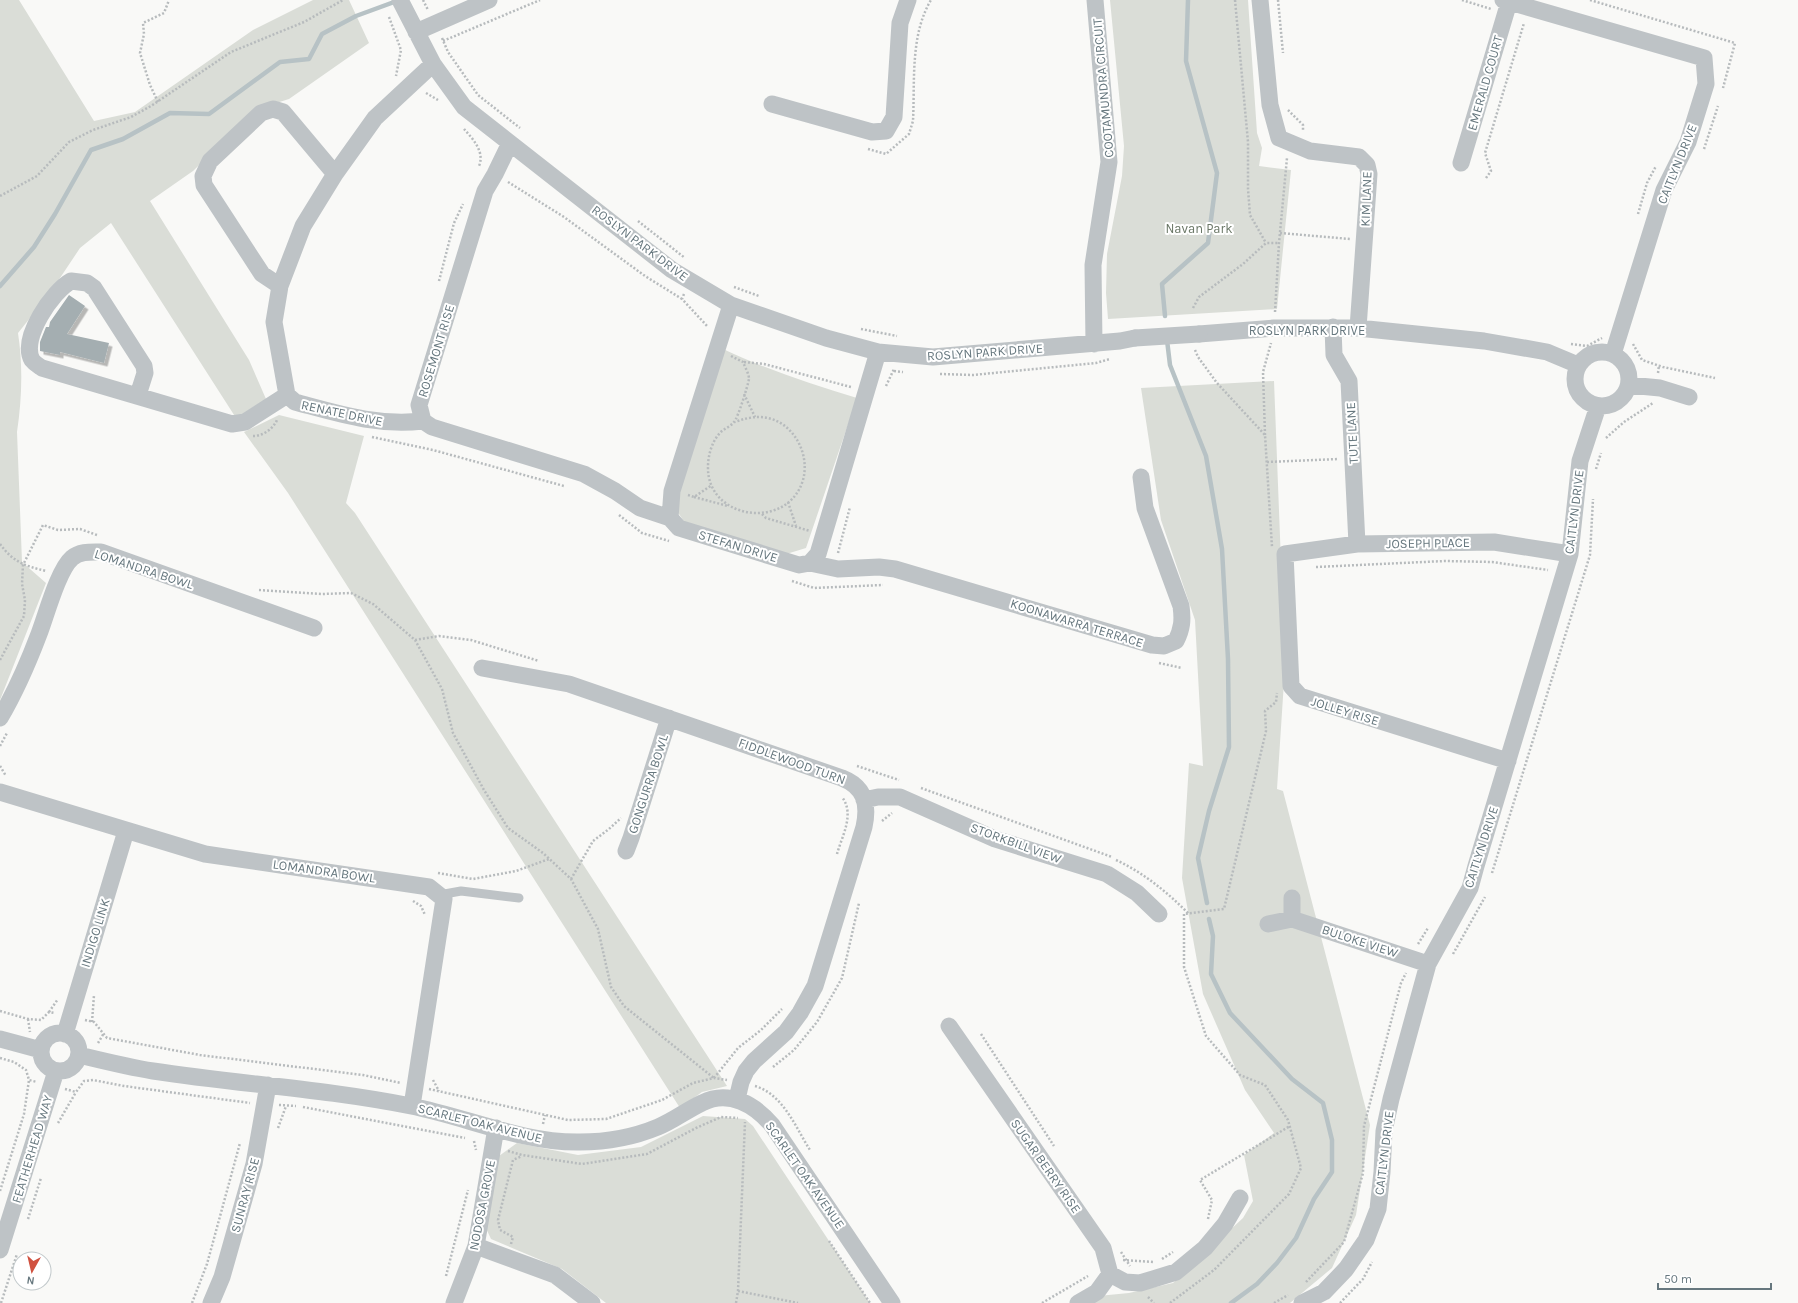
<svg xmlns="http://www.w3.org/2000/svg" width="1798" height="1303" viewBox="0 0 1798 1303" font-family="Karla,sans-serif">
  <defs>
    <filter id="shadow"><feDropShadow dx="3.5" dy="3.5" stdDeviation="0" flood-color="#0004"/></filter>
  </defs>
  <rect width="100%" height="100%" fill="#f9f9f7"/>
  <path fill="#daddd7" d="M0 0H19L94 121 135 112 253 30 313 0H349L369 43 289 99 257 109 193 171 150 201 249 360 266 399 236 418 111 223 80 248 50 293 18 333C23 365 22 399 17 432L22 562 46 583 0 700Z
    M1110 0H1248L1257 133 1262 148 1259 166 1291 170 1277 309 1108 319 1106 293 1107 254 1122 176 1124 146Z
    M721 348C765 369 810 384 857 398L806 548 783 555 686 524 674 507Z
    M1274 381 1285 666 1277 789 1283 791 1370 1125 1356 1215 1332 1268 1290 1303H1088L1098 1296 1129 1293 1173 1283 1243 1218 1253 1201 1244 1155 1274 1133 1245 1090 1203 994 1182 878 1189 763 1203 766 1195 620 1161 520 1141 388Z
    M279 415 364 436 346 503 355 513 727 1086 702 1092 680 1108 288 493 244 432Z
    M703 1116 745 1119 753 1126 870 1303H606L562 1269 491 1239 484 1224 499 1156 517 1143 578 1155 641 1147Z"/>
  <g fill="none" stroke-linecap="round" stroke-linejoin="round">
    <path stroke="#b7c2c5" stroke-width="4.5" d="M0 286 34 247 55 214 91 150 123 139 170 113 209 114 280 62 309 59 322 34 356 16 397 1
      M1165 316 1162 284 1208 243 1217 173 1186 61 1188 0
      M1167 340 1170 365 1206 456 1222 549 1228 659 1229 747 1209 811 1198 858 1207 903
      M1209 919 1213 936 1211 974 1230 1013 1292 1079 1323 1103 1332 1140V1172L1314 1199 1296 1238 1277 1263 1257 1284 1231 1303"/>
  </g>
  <path fill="#a4aeb1" filter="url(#shadow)" d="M69 295 85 306 67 334 109 343 104 363 60 352V355L40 351V342L46 327H49L50 322Z"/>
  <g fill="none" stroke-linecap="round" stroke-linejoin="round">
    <path stroke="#b7bbbd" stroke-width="2.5" stroke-dasharray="2 2" stroke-linecap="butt" d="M423 0 428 10
      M1235 0 1248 142V189L1250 215 1266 243
      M1278 0 1283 53
      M1462 0 1491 9
      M1590 0 1735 43 1723 88
      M389 17 401 50 396 76
      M442 38 448 52 478 95 520 128
      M443 41 540 0
      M426 93 438 100
      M158 102 150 85 140 53 144 34 143 23 164 13 169 0
      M1288 110 1303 125V131
      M464 129C473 139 485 152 479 166
      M868 149 886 154 909 134 913 121C915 81 910 35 931 0
      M1704 149 1718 106
      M1486 178 1491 171 1485 153 1524 23
      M508 182 564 217 645 276 682 299
      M0 196 37 176 69 142 93 130 131 117 151 106 231 52 304 22 343 0
      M1638 214 1647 183 1656 166
      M638 221 685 258
      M1280 233 1350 239
      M439 281 454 223 463 204
      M734 287 759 296
      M684 294 682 299 708 327
      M1193 308 1199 297 1243 264 1266 243H1279
      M1275 312 1279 243 1287 158
      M861 329 897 336
      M1571 344 1587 346 1602 338
      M1633 344 1642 360 1663 367 1715 378
      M1195 350 1198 357 1217 383 1265 435 1272 547
      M731 356 743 362C745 367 749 374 749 379 748 385 738 418 734 422 731 426 726 428 722 431 712 440 708 455 708 467 707 520 788 531 803 480 811 451 790 417 759 417 751 417 743 419 735 422
      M744 362 764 364 851 387
      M894 371 903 372
      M1658 373 1659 365
      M940 374 973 375 1096 363 1110 359
      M886 386 894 369
      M744 394 755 417
      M1265 435 1263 372 1271 343
      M253 436C263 436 273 429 277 420
      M372 437 433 450 564 486
      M1606 438 1624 422 1653 403
      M1267 462 1338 459
      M1596 469 1601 453
      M688 495 694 497 712 485
      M694 497 728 506
      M788 502 796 526
      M762 514 766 518 810 531
      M619 515 642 533 669 541
      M0 544C13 562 25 566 46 571
      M838 553 850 507
      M1316 567 1445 561 1492 562 1548 570
      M792 581 814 588 883 585
      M259 590 322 594 351 593 373 604 415 640 442 689 453 733 484 790 508 828 543 853 571 879 598 929 611 987 624 1006 714 1078
      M415 640 439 636 471 640 539 661
      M0 660 24 616 25 600 22 584 23 565 43 525 58 530 80 529 97 535
      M1159 663 1182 668
      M0 746 7 733
      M0 766 6 776
      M857 766 899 780
      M921 788 1112 857
      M882 821 892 813
      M837 854C842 836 855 814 842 797
      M1116 860C1144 873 1167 892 1189 914
      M438 873 473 879 516 871 549 859
      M1492 873 1590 555 1593 499
      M571 879 593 841 609 829 621 818
      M413 901 421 906 425 915
      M1418 944 1428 928
      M1453 954 1485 897
      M0 1011 28 1019 41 1020 49 1012 55 1013
      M49 1012 58 999
      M28 1019 30 1032
      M85 1020 94 1022 107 1038 200 1055 363 1075 401 1083
      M92 1022 94 995
      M981 1034 1054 1146
      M98 1043 104 1033
      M0 1058 14 1062 26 1070 29 1080 37 1082
      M773 1067 794 1050 817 1022 842 978 859 903
      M714 1078 738 1048 761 1030 782 1009
      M433 1080 439 1091
      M755 1086C783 1094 796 1128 810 1150
      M65 1089 76 1092 84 1081 93 1080 124 1086 250 1103
      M429 1089 568 1120 606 1119 662 1100 693 1083 714 1078 727 1080
      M279 1105 296 1106
      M303 1107 465 1138
      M58 1123 76 1092
      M543 1124 545 1115
      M278 1128 286 1106
      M474 1141 476 1150
      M508 1151 522 1155 582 1164 647 1154 696 1128 721 1117 738 1118
      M0 1191 24 1114 29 1080
      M28 1219 41 1178
      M1208 1219 1212 1200 1200 1180 1290 1126
      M829 1241 870 1303
      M511 1244 513 1237 500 1230 498 1220 513 1160 522 1156
      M1121 1252 1130 1266
      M1162 1259 1173 1252
      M1123 1260 1154 1262
      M446 1276 468 1190
      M1306 1282 1344 1242 1363 1173 1364 1126 1401 983 1406 973
      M738 1291 798 1303
      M1148 1297 1154 1303
      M1 1303 17 1254
      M192 1303 207 1264 240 1143
      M736 1303 738 1291 745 1122
      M1042 1303 1088 1276
      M1170 1303 1214 1270 1289 1194 1301 1168 1288 1120 1265 1085 1240 1075 1206 1036 1184 967V914L1224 909 1266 731 1265 711 1276 702 1277 693
      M1274 1303 1288 1295
      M1340 1303 1363 1279 1372 1262"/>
    <path stroke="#bec3c6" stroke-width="9" d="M439 895 461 891 519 898"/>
    <path stroke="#bec3c6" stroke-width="17" d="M400 0 433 64 464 107 672 270 731 305 826 338 878 352 933 357 1120 341 1135 338
      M1260 0 1270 105 1279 138 1310 151 1359 157 1367 165 1369 174 1358 328
      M1503 0 1704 58 1706 84 1688 142 1664 190 1613 354
      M416 32 489 0
      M772 104 872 132 886 131 894 117 900 23 908 0
      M510 143 495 174 485 191 419 405 423 421 432 427 584 474 615 491 640 508 670 518
      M1461 163 1509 2
      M280 286 262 274 204 185 203 176 210 161 261 113 273 109 283 112 335 174
      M731 305 672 491 670 518 679 528 799 565 810 563 818 554 878 352
      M1333 327 1334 355 1349 381 1357 544
      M1199 334 1274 328H1358L1484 341 1547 352 1578 365
      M1094 344 1093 265 1109 162 1095 0
      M1575 379a27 27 0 1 1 54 0a27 27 0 1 1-54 0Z
      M1629 385 1660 388 1689 397
      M138 395 145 373 144 366 94 288 87 283 71 281C53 291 20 338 32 360 35 364 39 366 42 368L232 424 245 422 287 395 274 322 280 286 303 226 335 174 375 118 433 64
      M287 395 295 402C340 414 376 426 423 421
      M810 563 838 569 879 567 895 569 1152 645 1164 646 1176 641C1182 629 1183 620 1181 606L1145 508 1141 477
      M482 668 569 684 842 778C865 787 869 804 864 827L815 986 800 1013 786 1032 754 1061 746 1071 741 1082 737 1099
      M0 718C16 691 28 663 39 634 46 616 58 570 72 558 80 551 91 552 101 552L314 628
      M1508 761 1300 696 1291 686 1285 554 1357 544 1494 542 1570 554
      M0 792 205 854 429 887 444 899 412 1106
      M864 800 878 797H900L995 839 1107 874 1137 893 1159 914
      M626 851 631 838 669 718
      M1292 898V919
      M1268 924 1292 919 1428 964
      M949 1026 1103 1248 1110 1274 1097 1292 1078 1303
      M41 1052a19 19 0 1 1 38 0a19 19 0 1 1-38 0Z
      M65 1034 126 831
      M0 1039 41 1050
      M79 1055C104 1061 128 1067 153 1071 239 1084 326 1089 411 1106 467 1117 522 1143 580 1142 607 1142 634 1137 658 1127 673 1121 687 1110 702 1103 729 1089 755 1105 772 1125L892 1303
      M476 1246 555 1275 592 1303
      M0 1250 56 1071
      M1110 1274 1125 1282 1140 1283 1176 1272 1205 1248 1225 1224 1240 1198
      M211 1303 222 1277 254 1164 268 1085
      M454 1303 476 1246 496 1128
      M1302 1303 1324 1292 1346 1269 1366 1240 1378 1209 1382 1172 1384 1131 1391 1099 1428 964 1470 888 1476 866 1570 554 1580 461 1598 406"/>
    <path stroke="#bec3c6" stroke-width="17" d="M1135 338 1199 334"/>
  </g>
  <g text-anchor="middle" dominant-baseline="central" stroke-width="4" stroke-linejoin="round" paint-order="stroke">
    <g font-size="13" fill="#66777e" stroke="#fff">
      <text transform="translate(1485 83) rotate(-74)">EMERALD COURT</text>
      <text transform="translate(1103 88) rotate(-95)">COOTAMUNDRA CIRCUIT</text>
      <text transform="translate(1677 164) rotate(-68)">CAITLYN DRIVE</text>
      <text transform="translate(1366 199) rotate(-88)">KIM LANE</text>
      <text transform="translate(640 243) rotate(37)">ROSLYN PARK DRIVE</text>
      <text x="1307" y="330">ROSLYN PARK DRIVE</text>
      <text transform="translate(436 351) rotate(-73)">ROSEMONT RISE</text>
      <text transform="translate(985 352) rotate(-4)">ROSLYN PARK DRIVE</text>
      <text transform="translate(342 413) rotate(12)">RENATE DRIVE</text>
      <text transform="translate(1352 433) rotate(-93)">TUTE LANE</text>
      <text transform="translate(1574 512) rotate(-83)">CAITLYN DRIVE</text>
      <text transform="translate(1428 543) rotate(-1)">JOSEPH PLACE</text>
      <text transform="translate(738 546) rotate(17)">STEFAN DRIVE</text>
      <text transform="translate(144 569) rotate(18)">LOMANDRA BOWL</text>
      <text transform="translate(1077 623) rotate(17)">KOONAWARRA TERRACE</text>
      <text transform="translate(1345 711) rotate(17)">JOLLEY RISE</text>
      <text transform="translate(792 761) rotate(20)">FIDDLEWOOD TURN</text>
      <text transform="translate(648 784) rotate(-72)">GONGURRA BOWL</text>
      <text transform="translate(1016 843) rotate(20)">STORKBILL VIEW</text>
      <text transform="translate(1481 847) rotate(-72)">CAITLYN DRIVE</text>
      <text transform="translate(324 871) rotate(8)">LOMANDRA BOWL</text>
      <text transform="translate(95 933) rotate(-73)">INDIGO LINK</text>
      <text transform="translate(1360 941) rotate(18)">BULOKE VIEW</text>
      <text transform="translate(480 1123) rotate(14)">SCARLET OAK AVENUE</text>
      <text transform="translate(32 1149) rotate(-73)">FEATHERHEAD WAY</text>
      <text transform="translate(1384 1153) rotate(-83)">CAITLYN DRIVE</text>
      <text transform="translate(1046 1166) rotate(55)">SUGAR BERRY RISE</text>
      <text transform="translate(805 1175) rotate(55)">SCARLET OAK AVENUE</text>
      <text transform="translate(245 1195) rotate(-75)">SUNRAY RISE</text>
      <text transform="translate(482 1205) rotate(-79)">NODOSA GROVE</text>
    </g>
    <g font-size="13" fill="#6a7766" stroke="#fff">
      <text x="1199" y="228">Navan Park</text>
    </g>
  </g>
  <g transform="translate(32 1271) rotate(188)"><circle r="19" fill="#ffffff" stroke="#c2c9cb"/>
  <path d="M0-3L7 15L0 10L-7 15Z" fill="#d0513f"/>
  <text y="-6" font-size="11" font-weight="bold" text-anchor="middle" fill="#66777e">N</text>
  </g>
  <path d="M1658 1283v6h113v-6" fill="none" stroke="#66777e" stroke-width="2"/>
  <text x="1664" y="1283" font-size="12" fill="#66777e" stroke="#ffffff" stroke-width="3" paint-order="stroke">50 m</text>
</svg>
